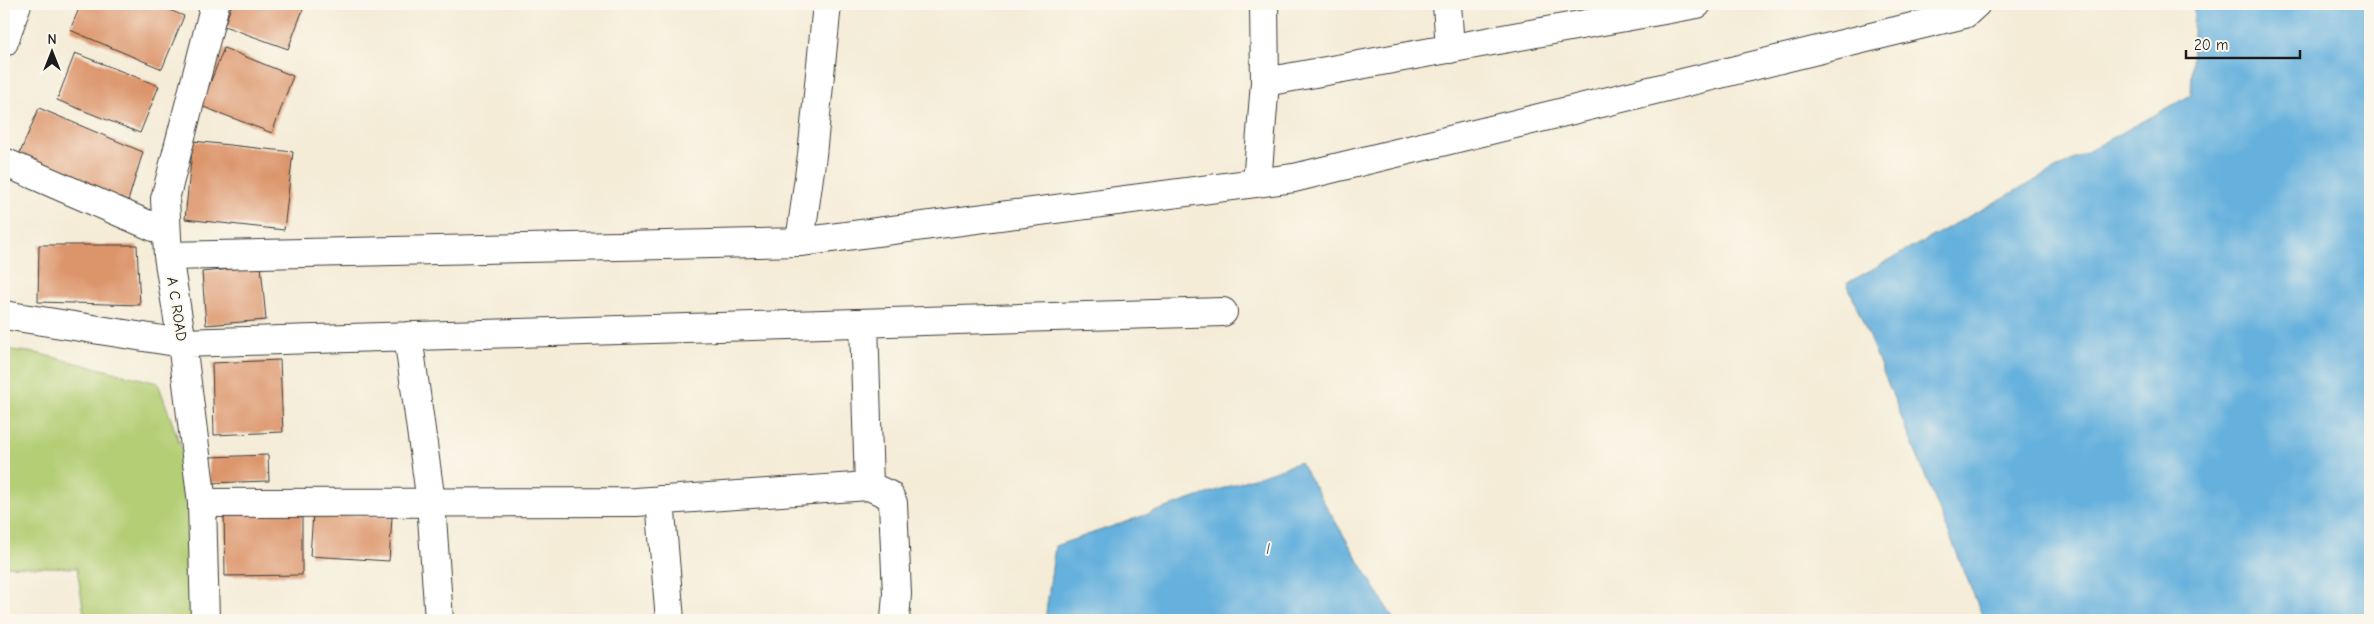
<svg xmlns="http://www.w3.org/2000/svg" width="2374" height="624" viewBox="0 0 2374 624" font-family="'Comic Neue',sans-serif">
  <rect width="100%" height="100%" fill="#fbf7ec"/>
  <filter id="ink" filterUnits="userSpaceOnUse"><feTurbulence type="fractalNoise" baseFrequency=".02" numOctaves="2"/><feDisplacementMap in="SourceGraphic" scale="10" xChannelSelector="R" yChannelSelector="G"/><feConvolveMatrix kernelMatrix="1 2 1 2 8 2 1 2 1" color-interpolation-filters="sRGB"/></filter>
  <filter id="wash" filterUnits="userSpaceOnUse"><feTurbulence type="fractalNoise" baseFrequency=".0096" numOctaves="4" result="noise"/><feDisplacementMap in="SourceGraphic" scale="20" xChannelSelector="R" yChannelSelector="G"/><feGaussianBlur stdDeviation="1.12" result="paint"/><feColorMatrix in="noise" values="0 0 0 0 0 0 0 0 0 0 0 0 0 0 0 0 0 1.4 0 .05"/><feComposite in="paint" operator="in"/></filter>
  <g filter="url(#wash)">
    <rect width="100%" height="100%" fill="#f4ecd7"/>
    <path fill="#b3ce74" stroke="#687548" d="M4 349 36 353 158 383 199 498 193 620H85L77 568 4 566Z"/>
    <path fill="#65b0dd" stroke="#40667c" d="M2194 4H2370V620H1984L1847 283 2191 95Z
      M1300 462 1394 620H1045L1055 546Z"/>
    <g id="blocks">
      <path fill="#dc946a" d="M81 4H155L184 16 162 69 70 30Z
        M232 4H305L288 49 224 26Z
        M224 48 293 76 272 133 201 106Z
        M75 53 159 86 140 133 57 100Z
        M39 108 143 152 128 201 19 155Z
        M193 141 293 152 284 230 185 219Z
        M39 245H137L140 305 38 302Z
        M261 266 266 320 206 325 202 272Z
        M280 360 283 432 214 435 212 363Z
        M268 455 269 481 209 483V457Z
        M224 508H302V575L225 576Z
        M313 513 392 517 389 561 310 556Z"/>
    </g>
  </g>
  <g filter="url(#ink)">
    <use href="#blocks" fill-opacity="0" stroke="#3c3b38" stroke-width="1"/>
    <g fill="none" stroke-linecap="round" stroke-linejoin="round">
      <defs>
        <path id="minor" d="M1264 4 1265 82
          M1447 4 1450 49
          M4 42 17 4
          M4 162 165 232
          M1257 183 1265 82 1697 4
          M800 242 812 155 827 4
          M168 256 800 242 1294 178 1965 14 1976 4
          M4 315 182 343 1223 312
          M408 336 431 502 439 620
          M869 486 889 495 893 503 897 594 895 620
          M660 500 670 620
          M202 503 636 502 869 486 864 323
          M205 620 202 503 182 343 168 256 165 199 215 4"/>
      </defs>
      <use href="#minor" stroke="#3c3b38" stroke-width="30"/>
      <use href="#minor" stroke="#fff" stroke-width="28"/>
    </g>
  </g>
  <g text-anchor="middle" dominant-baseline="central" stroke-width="4" stroke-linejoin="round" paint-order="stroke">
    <g font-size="15" fill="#1c1c1c" stroke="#fbf7ec">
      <text transform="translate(177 309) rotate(81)">A C ROAD</text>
    </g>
    <g font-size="16" font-style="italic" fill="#395769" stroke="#fbf7ec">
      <text x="1268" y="549">l</text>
    </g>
  </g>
  <rect width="2374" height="624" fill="none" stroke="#fbf7ec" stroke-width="20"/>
  <g transform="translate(52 52)" stroke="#fbf7ec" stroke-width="4" paint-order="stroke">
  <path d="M0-4L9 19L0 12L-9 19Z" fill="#1c1c1c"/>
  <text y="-8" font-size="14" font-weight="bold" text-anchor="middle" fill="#1c1c1c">N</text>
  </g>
  <path d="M2186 50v8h114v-8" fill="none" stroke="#1c1c1c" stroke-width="2.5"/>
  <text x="2194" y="50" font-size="15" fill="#1c1c1c" stroke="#fbf7ec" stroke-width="4" paint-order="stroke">20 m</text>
</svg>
